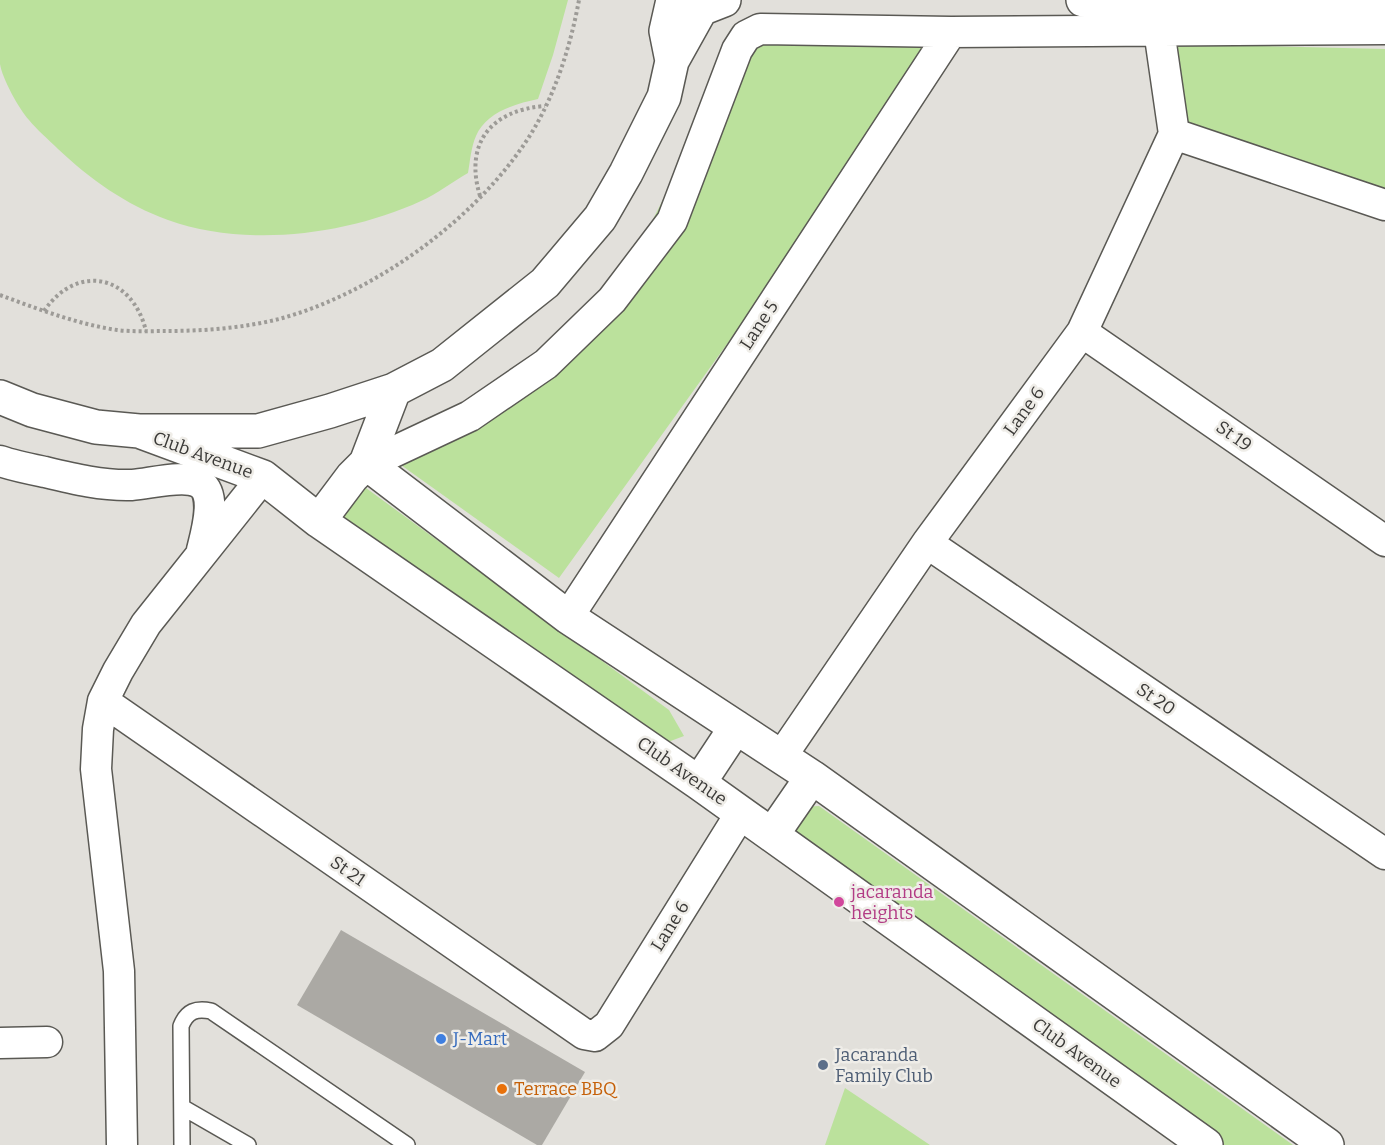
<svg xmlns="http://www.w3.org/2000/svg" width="1385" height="1145" viewBox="0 0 1385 1145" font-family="Bitter,serif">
  <rect width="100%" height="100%" fill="#e2e0db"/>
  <path fill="#bbe19c" d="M0 0H568L553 55 538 99C515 104 486 112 476 136 471 147 470 162 468 173 452 182 437 194 421 201 347 235 246 248 168 220 126 205 90 179 58 149 48 139 37 130 29 120 19 109 2 78 0 64 0 43 0 21 0 0Z
    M951 32 559 578 387 455 612 300 746 36Z
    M1175 44 1385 49V189L1183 125Z
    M366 488 669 710 684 736 660 745 344 529 340 506Z
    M819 806 1293 1145H1220L788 829 800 807Z
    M845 1088 930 1145H825Z"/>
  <path fill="#aba9a4" d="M341 930 585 1072 542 1145H537L297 1005Z"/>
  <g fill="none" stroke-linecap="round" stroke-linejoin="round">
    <defs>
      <path id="service" d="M182 1107 248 1145
        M182 1145 181 1026C187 1011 196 1008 211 1011L407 1145"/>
      <path id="minor" d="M1174 134 1385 205
        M1082 332 1385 541
        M0 461C14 466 30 469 45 472 74 479 103 486 132 485 150 484 186 473 201 484 217 496 206 534 202 550
        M366 463 387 455 470 416 546 364 612 300 672 221 737 50 746 36 760 29 951 32 1385 29
        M927 543 1385 854
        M568 617 951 32
        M103 701 584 1034 595 1036 609 1025 741 813
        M781 757 927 543 1082 332 1174 134 1159 30
        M0 1043 47 1042
        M122 1145 119 971 96 769 98 729 103 701 118 671 146 624 263 477"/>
      <path id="tertiary" d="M1083 0 1175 2 1385 1
        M672 61 701 9 724 0
        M394 390 366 463 568 617 812 777 1327 1145
        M0 397 32 410 96 427 139 431H258L330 411 394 390 442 365 545 283 600 218 626 173 664 97 672 61 666 31 673 0
        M139 431 263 477 319 521 699 783 1206 1145
        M319 521 352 477 366 463
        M699 783 736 727
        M772 835 812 777"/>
    </defs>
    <use href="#service" stroke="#5a5954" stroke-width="18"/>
    <use href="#minor" stroke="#5a5954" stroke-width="33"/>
    <use href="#tertiary" stroke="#5a5954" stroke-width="36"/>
    <path stroke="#9d9b97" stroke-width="4" stroke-dasharray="3 3" stroke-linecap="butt" d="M480 196C464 143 491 110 545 106
      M0 295C38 309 77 324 117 330 133 332 151 331 167 331 204 331 243 328 279 319 372 294 471 223 525 143 553 102 570 49 579 0
      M44 311C77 263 132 274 146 331"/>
    <use href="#service" stroke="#fff" stroke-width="15"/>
    <use href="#minor" stroke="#fff" stroke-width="30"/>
    <use href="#tertiary" stroke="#fff" stroke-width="33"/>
  </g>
  <circle fill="#d1479c" stroke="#efede8" stroke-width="2" cx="839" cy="902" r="6"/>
  <circle fill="#3f7fe0" stroke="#efede8" stroke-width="2" cx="441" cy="1039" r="6"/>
  <circle fill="#5c6f8a" stroke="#efede8" stroke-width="2" cx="823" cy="1065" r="6"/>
  <circle fill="#e8710a" stroke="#efede8" stroke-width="2" cx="502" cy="1089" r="6"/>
  <g text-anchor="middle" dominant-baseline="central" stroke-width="5" stroke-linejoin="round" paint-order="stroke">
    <g font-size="18" fill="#3b3a38" stroke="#efede8">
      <text transform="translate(759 325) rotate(-57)">Lane 5</text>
      <text transform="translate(1024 411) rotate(-54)">Lane 6</text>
      <text transform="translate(1234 436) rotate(35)">St 19</text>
      <text transform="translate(203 455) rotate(20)">Club Avenue</text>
      <text transform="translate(1156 699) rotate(34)">St 20</text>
      <text transform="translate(682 771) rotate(35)">Club Avenue</text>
      <text transform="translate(348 871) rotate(35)">St 21</text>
      <text transform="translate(670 926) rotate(-58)">Lane 6</text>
      <text transform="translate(1077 1053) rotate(36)">Club Avenue</text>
    </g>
    <g font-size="18" fill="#b23c85" stroke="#efede8" text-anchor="start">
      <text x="851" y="892">jacaranda<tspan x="851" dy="21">heights</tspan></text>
    </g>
    <g font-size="18" fill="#366cbe" stroke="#efede8" text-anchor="start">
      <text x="453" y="1039">J-Mart</text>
    </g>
    <g font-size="18" fill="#4e5e75" stroke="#efede8" text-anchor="start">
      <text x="835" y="1055">Jacaranda<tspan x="835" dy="21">Family Club</tspan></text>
    </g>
    <g font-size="18" fill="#c56008" stroke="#efede8" text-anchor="start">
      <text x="514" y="1089">Terrace BBQ</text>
    </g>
  </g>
</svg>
